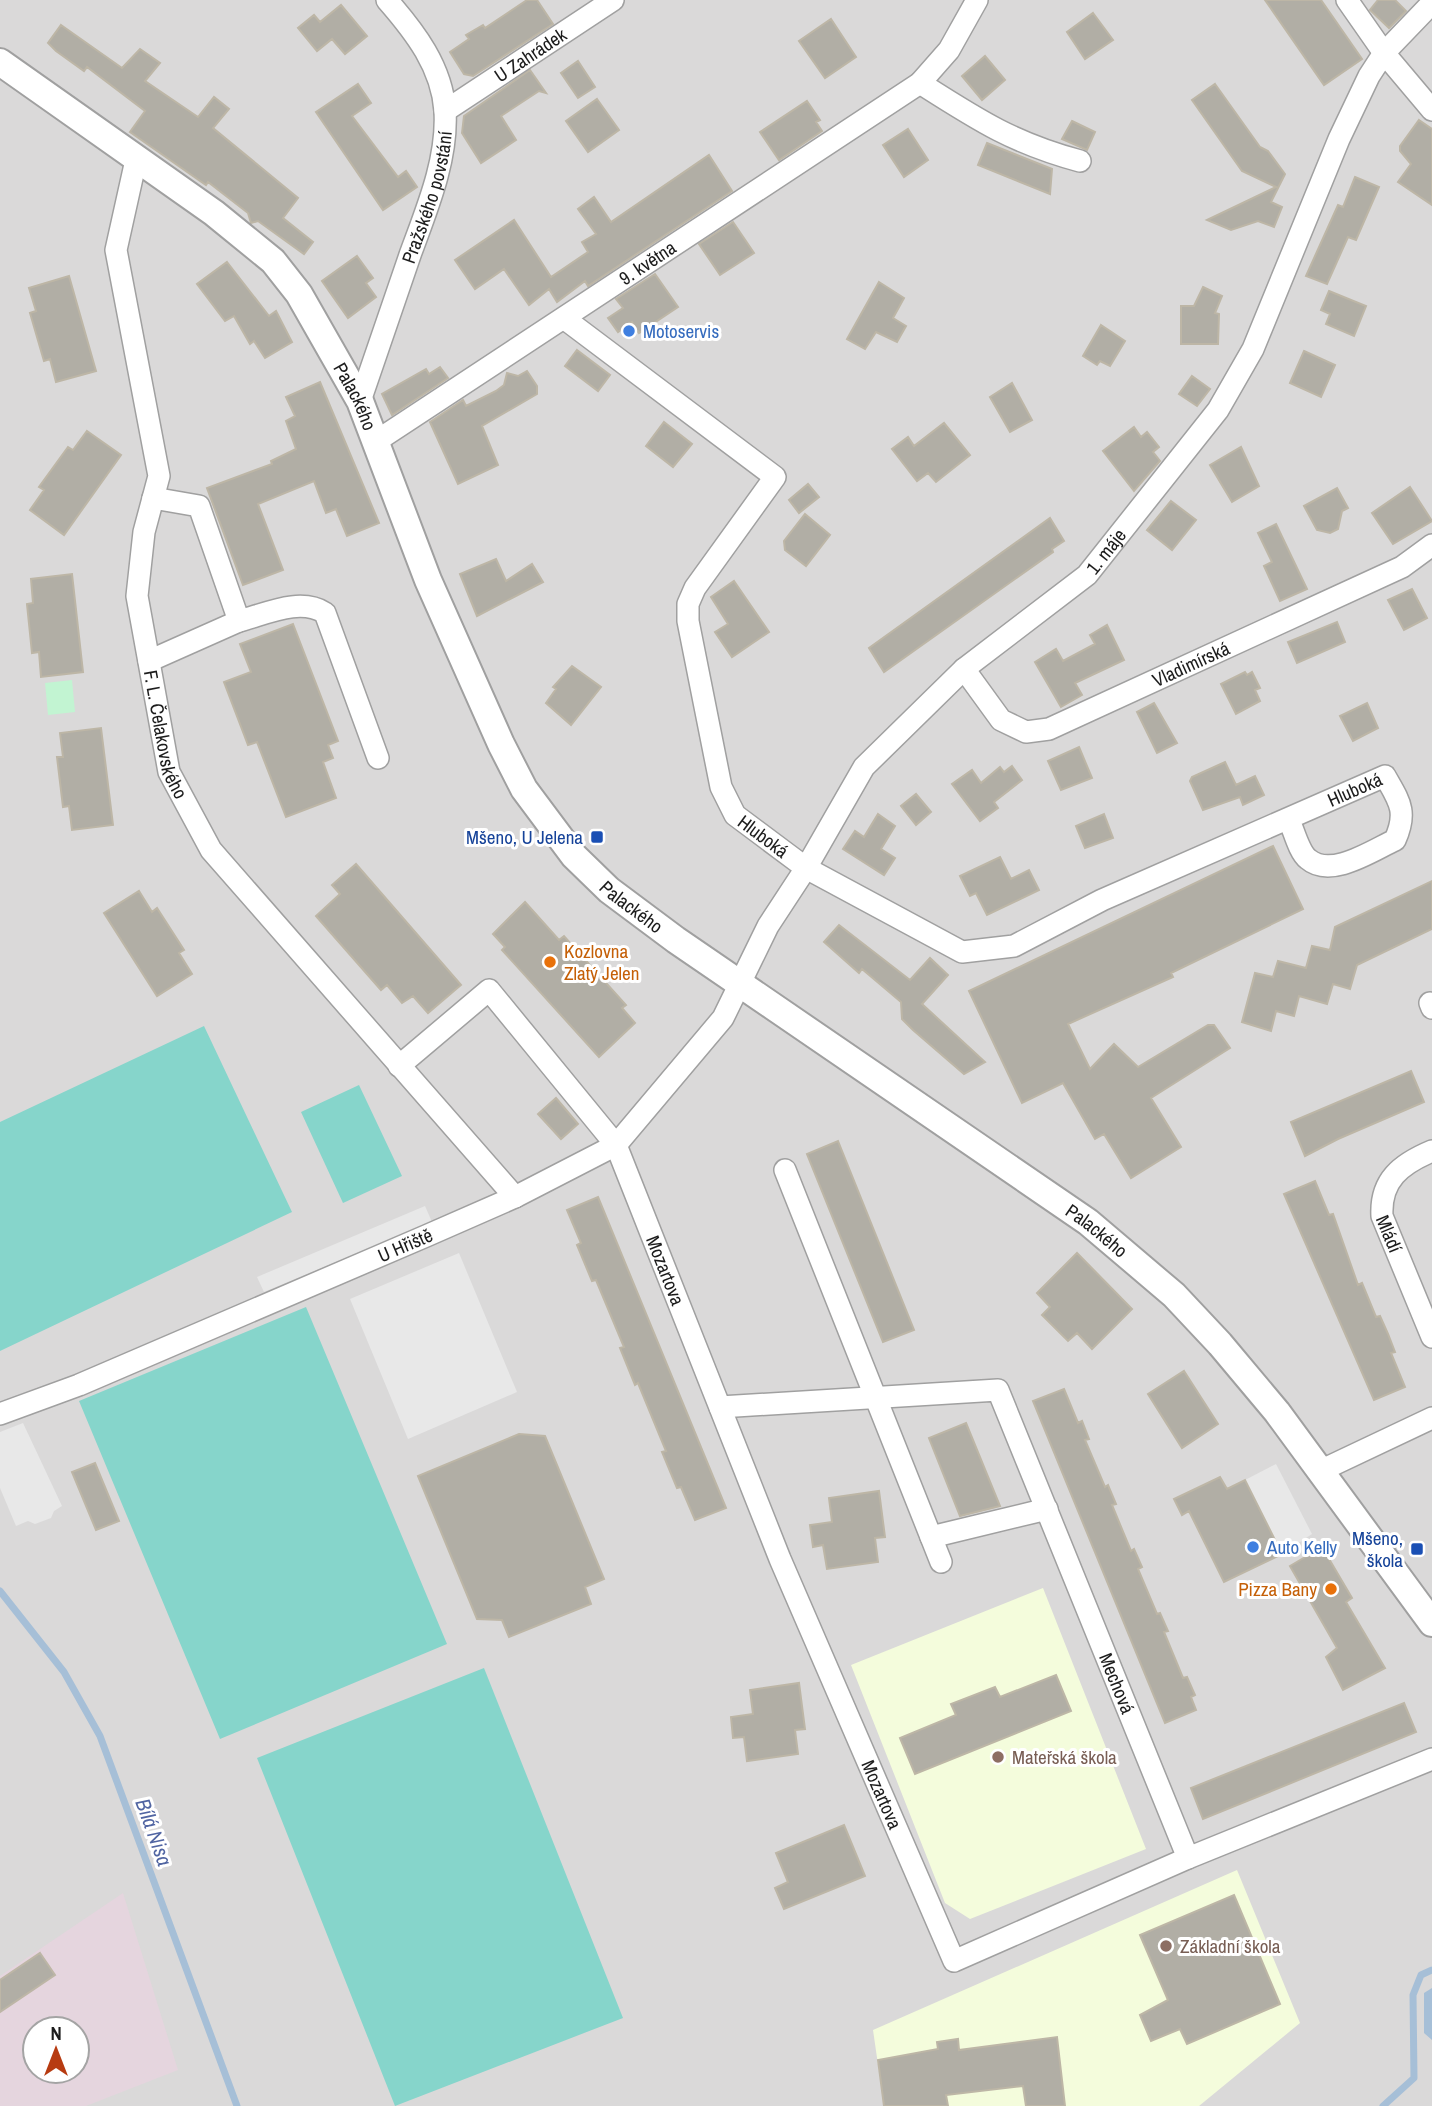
<svg xmlns="http://www.w3.org/2000/svg" width="1432" height="2106" viewBox="0 0 1432 2106" font-family="'Archivo Narrow',sans-serif">
  <rect width="100%" height="100%" fill="#ecece2"/>
  <path fill="#dad9d9" fill-rule="evenodd" d="M0 0H1432V2106H0ZM35 2029H77V2071H35Z"/>
  <path fill="#e5d5de" fill-rule="evenodd" d="M123 1893 178 2070 86 2106H0V1976ZM35 2029H77V2071H35Z"/>
  <path fill="#f4fcdc" d="M1043 1588 1146 1849 970 1919 945 1903 851 1665Z
    M1237 1870 1300 2023 1199 2106H884L873 2030Z"/>
  <path fill="#c2f4d2" d="M72 680 75 712 48 715 45 683Z"/>
  <path fill="#86d5cb" d="M204 1026 292 1212 0 1351V1122Z
    M359 1085 402 1176 343 1203 301 1112Z
    M306 1307 447 1644 220 1739 79 1401Z
    M484 1668 623 2018 395 2106 257 1758Z"/>
  <path fill="#e8e8e8" d="M425 1206 432 1222 264 1292 257 1277Z
    M459 1253 517 1392 408 1439 350 1299Z
    M23 1423 62 1506 54 1511 51 1518 35 1524 28 1521 16 1526 0 1488V1432Z
    M1276 1464 1312 1534 1282 1554 1245 1480Z"/>
  <path fill="#a6bfd7" d="M1432 1988V2040L1424 2033V1993Z"/>
  <g fill="none" stroke-linecap="round" stroke-linejoin="round">
    <path stroke="#a6bfd7" stroke-width="7" d="M0 1591 64 1672 100 1736 237 2106
      M1383 2106 1414 2078 1413 1995 1421 1975 1432 1970"/>
  </g>
  <path fill="#b1aea5" stroke="#bdb6a6" stroke-width="2" d="M527 0H537L553 24 473 76 464 74 450 52 469 39 466 35 483 25 485 28Z
    M1265 0H1321L1362 59 1324 85Z
    M1378 0H1395L1406 11 1389 28 1370 10Z
    M341 5 367 36 345 54 332 39 317 51 298 28 314 15 320 22Z
    M1093 13 1113 40 1085 59 1067 32Z
    M831 19 856 57 825 78 799 41Z
    M61 25 122 68 140 49 160 63 145 81 198 117 214 97 229 109 213 128 298 198 283 218 313 242 304 254 258 221 251 223 248 213 208 182 206 185 130 132 145 111 87 67 84 71 56 51 48 43Z
    M985 56 1005 80 982 100 962 76Z
    M578 61 595 87 578 98 561 73Z
    M530 70 546 93 539 91 501 116 516 140 481 163 462 133 464 116Z
    M358 84 371 103 352 116 398 177 406 171 417 187 383 210 316 112Z
    M1215 84 1260 147 1268 151 1285 174 1271 202 1282 207 1274 227 1258 221 1231 230 1207 220 1276 187 1242 171 1192 100Z
    M597 99 619 130 588 152 566 121Z
    M807 101 820 120 816 122 822 131 779 160 760 132Z
    M1419 120 1432 129V205L1398 182 1411 164 1400 151V146Z
    M1072 121 1095 132 1087 150 1062 139Z
    M908 129 928 160 904 177 883 145Z
    M987 143 1052 169 1050 194 978 165Z
    M709 155 732 191 588 286 585 281 557 302 549 289 529 305 504 269 475 289 455 260 514 220 551 277 588 252 582 242 596 234 578 209 594 197 611 222Z
    M1355 177 1379 187 1356 240 1348 237 1327 284 1306 276 1338 205 1343 207Z
    M733 222 754 253 720 275 699 244Z
    M357 256 373 278 366 283 376 297 348 318 322 281Z
    M227 262 269 316 276 311 292 342 265 358 254 341 250 344 234 316 225 321 197 284Z
    M655 274 678 307 639 333 632 322 618 332 608 318 623 308 616 299Z
    M69 276 96 371 56 382 50 359 44 361 30 313 36 311 29 288Z
    M879 282 904 298 893 318 906 326 897 342 876 332 865 349 847 339Z
    M1203 287 1222 296 1215 313 1219 314 1218 344H1181V306H1194Z
    M1329 291 1366 306 1354 336 1326 324 1330 314 1321 310Z
    M1101 325 1125 341 1110 366 1100 361 1097 365 1083 356Z
    M577 350 610 375 598 391 565 366Z
    M1304 351 1335 365 1321 397 1290 383Z
    M440 367 448 378 392 415 382 394 426 369 429 374Z
    M527 371 537 386V394L482 426 498 465 458 484 430 422 463 400 466 406 496 391 504 385 507 373 518 376Z
    M1192 376 1210 389 1197 406 1179 394Z
    M320 382 379 523 347 536 336 509 326 513 314 481 258 504 283 570 243 585 207 488 272 464 271 461 296 449 286 421 295 416 286 397Z
    M1012 383 1032 420 1010 432 990 397Z
    M664 422 692 444 673 467 646 446Z
    M944 423 970 455 936 482 928 473 917 481 892 449 908 437 914 446Z
    M1134 427 1141 437 1147 432 1159 447 1153 452 1160 461 1134 491 1103 451Z
    M87 431 121 455 64 535 30 510 44 490 39 487 68 447 73 450Z
    M1241 447 1259 486 1232 502 1210 465Z
    M808 484 819 497 799 513 789 500Z
    M1410 487 1432 521 1393 544 1372 513Z
    M1337 488 1348 508 1342 511 1338 529 1330 533 1317 530 1304 506Z
    M1171 501 1196 520 1172 550 1147 530Z
    M805 514 830 535 806 566 785 550 784 541Z
    M1050 518 1064 541 1052 549 1053 552 884 672 869 648Z
    M1276 524 1307 589 1280 601 1264 566 1272 562 1258 533Z
    M496 559 506 581 532 564 543 582 477 616 460 574Z
    M72 574 83 672 41 677 39 652 32 653 27 604 33 603 31 579Z
    M734 581 769 632 732 657 715 632 728 624 711 597Z
    M1412 589 1427 618 1404 630 1388 600Z
    M1337 622 1345 642 1297 663 1288 642Z
    M293 624 338 741 328 745 333 758 323 762 336 798 286 817 257 742 248 745 224 682 251 672 240 644Z
    M1107 625 1124 660 1075 683 1082 695 1061 707 1035 662 1056 649 1063 661 1095 644 1090 635Z
    M572 666 601 687 571 725 546 703 556 689 553 687Z
    M1245 672 1247 675 1252 672 1260 688 1255 690 1260 701 1236 714 1221 684Z
    M1154 703 1177 743 1157 753 1137 712Z
    M1367 703 1378 728 1353 741 1340 716Z
    M101 728 113 825 72 830 69 806 63 807 57 757H63L60 733Z
    M1079 747 1092 778 1061 790 1048 761Z
    M1225 762 1236 785 1255 776 1264 795 1243 805 1240 797 1203 810 1190 781 1192 777Z
    M1012 766 1022 780 994 802 998 808 980 821 952 784 972 770 981 783 1000 767 1004 772Z
    M916 794 931 812 916 825 901 806Z
    M878 814 895 826 881 849 895 858 884 875 843 849 855 831 864 837Z
    M1104 814 1113 838 1085 848 1076 826Z
    M1273 846 1303 909 1171 973 1173 977 1068 1024 1090 1069 1114 1044 1138 1067 1208 1025H1214L1230 1048 1151 1098 1181 1147 1131 1178 1104 1134 1095 1139 1063 1083 1022 1103 969 991Z
    M1000 857 1011 879 1029 870 1039 890 987 915 976 893 970 896 960 876Z
    M356 864 461 985 428 1013 413 996 402 1003 387 985 381 990 316 916 340 894 332 885Z
    M1432 881V929L1357 965 1350 989 1333 984 1327 1004 1299 996 1294 1016 1276 1011 1271 1031 1242 1022 1255 973 1273 977 1278 961 1306 968 1312 946 1330 950 1335 927Z
    M139 891 152 912 157 908 184 950 179 953 192 974 157 996 104 913Z
    M525 902 559 940 564 936 626 1005 622 1008 635 1023 599 1057 502 950 505 947 493 934Z
    M839 925 910 980 930 958 948 975 922 1004 985 1062 964 1074 913 1030 902 1019 901 1002 862 969 859 973 824 942Z
    M1411 1071 1424 1102 1338 1139 1305 1156 1291 1122Z
    M556 1098 578 1124 561 1139 538 1114Z
    M838 1141 914 1330 883 1342 807 1154Z
    M1315 1181 1329 1215 1333 1214 1358 1285 1362 1283 1376 1317 1380 1316 1388 1334 1395 1352 1391 1353 1405 1387 1374 1400 1284 1194Z
    M598 1197 726 1508 695 1520 681 1487 677 1488 662 1452 666 1451 638 1383 635 1385 620 1348 624 1347 596 1280 592 1281 577 1245 581 1243 567 1210Z
    M1077 1253 1132 1309 1092 1349 1077 1333 1068 1341 1042 1315 1050 1307 1037 1293Z
    M1184 1371 1218 1424 1182 1448 1148 1394Z
    M1064 1389 1078 1423 1082 1421 1089 1439 1085 1440 1105 1487 1108 1485 1116 1504 1112 1505 1131 1551 1134 1549 1142 1567 1138 1569 1157 1614 1160 1613 1168 1631 1164 1632 1183 1678 1187 1677 1195 1695 1191 1697 1196 1710 1165 1723 1033 1401Z
    M966 1423 1000 1506 960 1516 929 1438Z
    M519 1434 545 1436 604 1579 585 1587 591 1604 509 1637 502 1620 477 1619 418 1476Z
    M95 1463 119 1521 96 1530 72 1472Z
    M1220 1477 1227 1489 1245 1480 1282 1554 1224 1582 1189 1511 1182 1515 1174 1499Z
    M879 1491 885 1537 875 1538 878 1562 827 1569 823 1545 813 1547 810 1525 832 1522 829 1498Z
    M1322 1547 1352 1598 1346 1602 1385 1668 1343 1690 1326 1657 1337 1648 1290 1566Z
    M1056 1675 1071 1711 915 1774 900 1738 956 1715 951 1704 995 1687 1000 1697Z
    M799 1683 805 1729 795 1730 798 1754 747 1761 744 1737 733 1738 731 1717 753 1714 750 1690Z
    M1404 1703 1416 1732 1203 1819 1191 1788Z
    M844 1825 865 1876 784 1909 775 1888 788 1882 776 1853Z
    M1234 1895 1280 2004 1187 2044 1180 2029 1151 2041 1140 2015 1168 2000 1140 1935Z
    M40 1953 55 1975 0 2012V1980Z
    M1057 2037 1065 2106H1026L1023 2086 946 2095 948 2106H884L878 2060 938 2049 937 2042 958 2039 959 2050Z"/>
  <g fill="none" stroke-linecap="round" stroke-linejoin="round">
    <defs>
      <g id="minor">
        <path d="M1347 0 1384 53 1432 110"/>
        <path d="M920 83C978 120 1013 143 1080 161"/>
        <path id="s1" d="M445 111 613 0"/>
        <path id="s2" d="M136 160 116 250 159 476 144 532 137 596 169 772 211 850 515 1197"/>
        <path id="s3" d="M565 319 775 477 695 588 688 604V621L721 787 735 815 806 868 962 952 1014 946 1102 900 1385 776C1399 801 1408 811 1395 840 1373 850 1331 879 1308 859 1299 852 1294 831 1289 820"/>
        <path id="s4" d="M360 401C376 353 393 304 410 255 426 211 448 160 445 111 442 67 415 32 387 0"/>
        <path id="s5" d="M375 442 920 83 949 50 977 0"/>
        <path d="M239 621C266 614 300 597 325 613L378 758"/>
        <path d="M149 661 239 621 199 506 153 498"/>
        <path id="s6" d="M964 669 1001 720 1026 732 1049 729 1402 567 1432 545"/>
        <path d="M1430 1003 1432 1008"/>
        <path id="s7" d="M399 1066 489 990 616 1145 780 1559 954 1961 1188 1858 1432 1759"/>
        <path id="s8" d="M1432 1151C1401 1164 1380 1180 1382 1216L1432 1337"/>
        <path d="M785 1170 941 1562"/>
        <path id="s9" d="M720 1407 998 1390 1188 1858"/>
        <path id="s10" d="M0 1414 79 1385 426 1236 515 1197 616 1145 723 1018 768 926 806 868 864 767 964 669 1087 575 1218 410 1253 349 1339 139 1369 76 1384 53 1432 3"/>
        <path d="M1320 1471 1432 1418"/>
        <path d="M931 1537 1047 1509"/>
      </g>
      <g id="tertiary">
        <path id="s11" d="M0 62 214 213 273 261 299 294 360 401 428 580 501 744 524 789 574 856 609 890 676 940 1088 1222 1174 1295 1220 1344 1277 1412 1432 1623"/>
      </g>
    </defs>
    <use href="#minor" stroke="#a0a0a0" stroke-width="24"/>
    <use href="#tertiary" stroke="#a0a0a0" stroke-width="30"/>
    <use href="#minor" stroke="#fff" stroke-width="21"/>
    <use href="#tertiary" stroke="#fff" stroke-width="26"/>
  </g>
  <g fill="#3f7fe0" stroke="#fff" stroke-width="2.5">
    <circle cx="629" cy="331" r="7"/>
    <circle cx="1253" cy="1547" r="7"/>
  </g>
  <g fill="#1a4fb4" stroke="#fff" stroke-width="2.5">
    <rect x="590" y="830" width="14" height="14" rx="3.5"/>
    <rect x="1410" y="1542" width="14" height="14" rx="3.5"/>
  </g>
  <g fill="#e8710a" stroke="#fff" stroke-width="2.5">
    <circle cx="550" cy="962" r="7"/>
    <circle cx="1331" cy="1589" r="7"/>
  </g>
  <g fill="#8d6e63" stroke="#fff" stroke-width="2.5">
    <circle cx="998" cy="1757" r="7"/>
    <circle cx="1166" cy="1946" r="7"/>
  </g>
  <g text-anchor="middle" dominant-baseline="central" stroke-width="6" stroke-linejoin="round" paint-order="stroke">
    <g font-size="19" fill="#1c1c1c" stroke="#fff">
      <text stroke="none"><textPath href="#s1" startOffset="102">U Zahrádek</textPath></text>
      <text stroke="none"><textPath href="#s4" startOffset="215">Pražského povstání</textPath></text>
      <text stroke="none"><textPath href="#s5" startOffset="326">9. května</textPath></text>
      <text stroke="none"><textPath href="#s11" startOffset="497">Palackého</textPath></text>
      <text stroke="none"><textPath href="#s10" startOffset="1452">1. máje</textPath></text>
      <text stroke="none"><textPath href="#s6" startOffset="270">Vladimírská</textPath></text>
      <text stroke="none"><textPath href="#s2" startOffset="586">F. L. Čelakovského</textPath></text>
      <text stroke="none"><textPath href="#s3" startOffset="1328">Hluboká</textPath></text>
      <text stroke="none"><textPath href="#s3" startOffset="670">Hluboká</textPath></text>
      <text stroke="none"><textPath href="#s11" startOffset="1085">Palackého</textPath></text>
      <text stroke="none"><textPath href="#s11" startOffset="1652">Palackého</textPath></text>
      <text stroke="none"><textPath href="#s8" startOffset="108">Mládí</textPath></text>
      <text stroke="none"><textPath href="#s10" startOffset="439">U Hřiště</textPath></text>
      <text stroke="none"><textPath href="#s7" startOffset="453">Mozartova</textPath></text>
      <text stroke="none"><textPath href="#s9" startOffset="595">Mechová</textPath></text>
      <text stroke="none"><textPath href="#s7" startOffset="1020">Mozartova</textPath></text>
    </g>
    <g font-size="19" fill="#366cbe" stroke="#fff" text-anchor="start">
      <text x="643" y="331">Motoservis</text>
      <text x="1267" y="1547">Auto Kelly</text>
    </g>
    <g font-size="19" fill="#164399" stroke="#fff" text-anchor="end">
      <text x="583" y="837">Mšeno, U Jelena</text>
      <text x="1403" y="1538">Mšeno,<tspan x="1403" dy="22">škola</tspan></text>
    </g>
    <g font-size="19" fill="#c56008" stroke="#fff" text-anchor="start">
      <text x="564" y="951">Kozlovna<tspan x="564" dy="22">Zlatý Jelen</tspan></text>
      <text x="1317" y="1589" text-anchor="end">Pizza Bany</text>
    </g>
    <g font-size="19" fill="#785e54" stroke="#fff" text-anchor="start">
      <text x="1012" y="1757">Mateřská škola</text>
      <text x="1180" y="1946">Základní škola</text>
    </g>
    <g font-size="21" font-style="italic" fill="#5165a2" stroke="#fff">
      <text transform="translate(154 1832) rotate(70)">Bílá Nisa</text>
    </g>
  </g>
  <g transform="translate(56 2050)"><circle r="33" fill="#ffffff" stroke="#a4a4a4" stroke-width="2"/>
  <path d="M0-5L12 26L0 18L-12 26Z" fill="#b73b11"/>
  <text y="-10" font-size="19" font-weight="bold" text-anchor="middle" fill="#1c1c1c">N</text>
  </g>
</svg>
